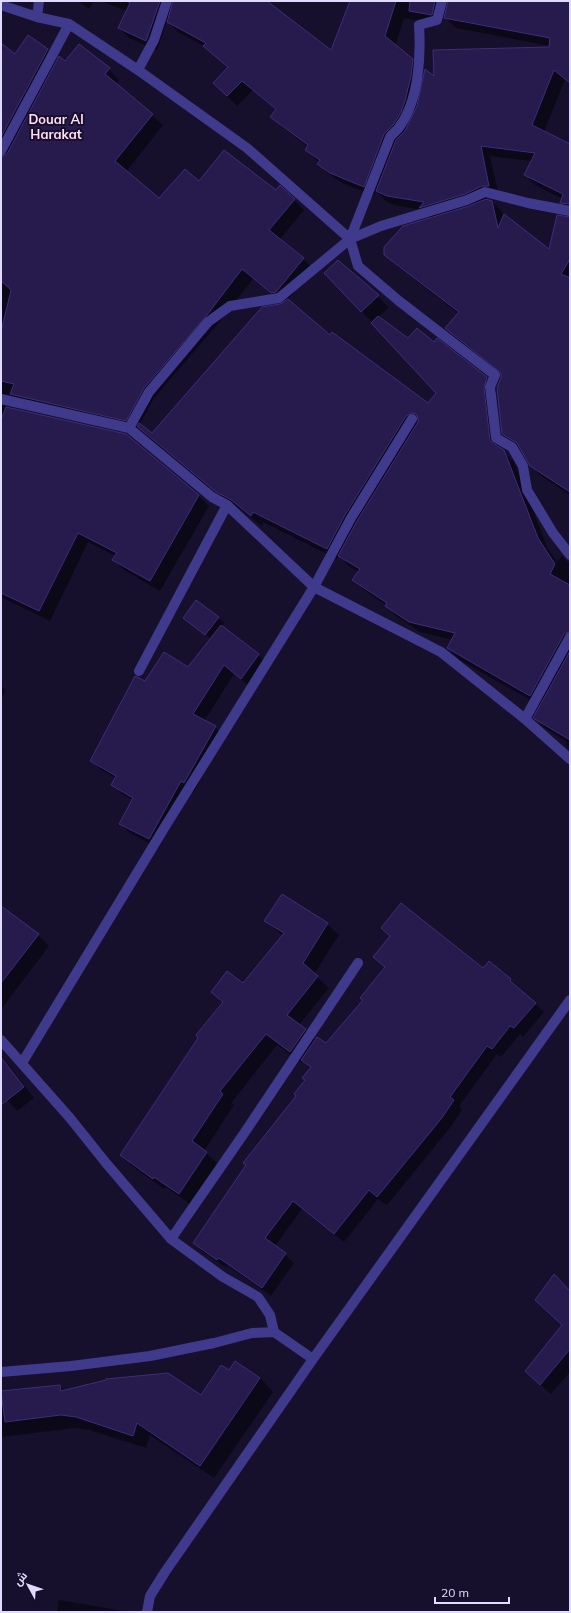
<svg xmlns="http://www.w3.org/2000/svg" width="571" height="1613" viewBox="0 0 571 1613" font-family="Mulish,Cairo,sans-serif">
  <rect width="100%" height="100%" fill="#16102c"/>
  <path fill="#0007" fill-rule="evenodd" d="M78 1H94L89 9Z
    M100 1H265L331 52 351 1H570V83L565 79 544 132 570 145V211L562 202V199L535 185 525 175 532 161 490 156 499 196H493L485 200 492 201 502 212 504 218 550 250 570 218V495L541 476 530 465 522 449 514 444 503 434 502 375 457 339 447 328 459 314 396 265 385 255 431 219 423 210 398 206 387 202 376 191 374 196 342 183 329 174 318 164 319 162 306 150 308 147 282 127 272 117 277 110 253 90 237 106 214 83 229 68 204 46 178 32 167 21 157 50 129 38 119 28 127 11ZM444 16 456 28 550 46V48L435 78 421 84 423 70 395 46 404 18 441 25Z
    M28 36 48 50 58 60 65 62 79 45 109 69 119 80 116 84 163 125 126 172 159 200 200 183 276 191 294 200 304 210 280 239 314 269 288 300 330 337 428 404 438 393 326 273 338 261 389 307 379 317 408 340 434 344 486 378 497 388 494 399 500 449 514 462 548 549 557 562 562 556 568 562H570V750L566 745 567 742 545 728 534 717 541 706 458 659 448 648 453 640 420 632 396 616 386 605 364 590 354 579 359 572 350 567 339 556 337 559 263 522 262 526 242 510 227 502 149 437 138 426 136 430 6 405V408L126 435 198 495 209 506 160 591 124 570 114 560 116 556 88 542 50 621 1 597V44L15 55ZM253 279 283 304 152 434 140 424 154 398 217 325Z
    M184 618H218L224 623 221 627 258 655 268 664 251 687 234 674 204 721 215 727 224 737 194 792 190 790 158 848 130 833 120 824 133 800 122 794 112 785 116 778 101 770 91 760 145 682 188 669 211 639Z
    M1 686 6 690 1 699Z
    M282 895 327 924 339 935 314 974 329 988 299 1025 316 1040 326 1045 364 1001 361 998 385 968 374 957 391 937 382 928 510 980 519 989 518 990 544 1012 523 1037 520 1034 501 1057 497 1054 459 1106 462 1110 450 1128 387 1205 378 1199 344 1242 302 1209 275 1246 294 1263 271 1296 228 1266 227 1268 203 1252 194 1243 297 1096 306 1081 311 1069 303 1061 302 1063 277 1045 231 1103 234 1105 204 1151 218 1164 190 1204 166 1187 164 1189 132 1166 121 1155 223 1003 212 992 244 985 283 936 265 921Z
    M1 908 38 935 49 946 2 1008 1 1007Z
    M1 1055 34 1098 17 1111 1 1093Z
    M570 1292V1372L551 1394 536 1381 563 1325Z
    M235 1362 260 1378 273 1392 214 1478 150 1435 146 1448 90 1430 75 1428 1 1437V1392L60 1386 65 1391 201 1397 229 1372Z
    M59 1600 123 1611 124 1612H57Z"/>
  <path fill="#271b4d" stroke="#3e2d7a" d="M127 1H160L146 41 118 28 130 3Z
    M173 1H267L331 50 350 1H396L385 36 413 59 411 76 405 101 401 112 394 124 384 134 364 187 330 173 317 164 320 160 305 150 308 145 270 117 276 109 242 81 227 96 213 83 228 67 203 46 206 43 167 22Z
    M410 1H435L432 15 409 11Z
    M448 1H570V83L554 70 532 125 570 144V204L560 203 563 194 524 175 535 153 481 146 489 186H482L465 194 419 208 424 202 387 196 376 191 396 140 405 131 417 106 425 69 434 76 433 50 549 47 550 38 444 18Z
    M28 35 48 49 1 137V43L15 54Z
    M79 44 110 68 105 74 153 114 115 161 159 198 185 169 199 181 224 150 276 190 280 185 295 199 269 230 304 258 276 292 271 293 242 269 207 315 144 388 126 421 10 394 14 384 1 381V332L11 290 1 281V157L7 154 59 56 65 61Z
    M486 199 492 201 498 228 504 214 549 249 557 215 570 217V259L561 274 570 278V492L530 466 517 443 502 434 497 388 501 378V373L445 328 459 312 384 255V247L403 226 469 206Z
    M338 260 379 295 361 312 324 273Z
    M288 299 330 335 332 332 428 403 436 393 371 323 378 316 408 338 417 328 434 342 437 338 487 377 484 388 490 441 504 450 538 538 555 564 550 574 570 585V631L564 634 530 696 447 648 455 633 409 622 385 606 387 603 352 580 360 569 338 556 357 521 418 422V419L416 414 412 413 406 416 345 515 327 549 253 512 251 516 230 499 216 492 137 426 139 423 152 433 262 307 280 304Z
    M6 407 126 434 199 495 150 581 112 560 117 553 78 533 39 611 1 593V420Z
    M196 600 219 617 205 635 183 618Z
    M221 625 259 654 241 679 224 665 193 714 216 726 184 783 181 781 149 839 119 824 133 798 111 785 116 776 90 761 135 676 145 681 164 652 188 667Z
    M570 651V740L533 718Z
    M282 894 328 923 303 963 318 976 287 1015 306 1029 290 1052 266 1034 220 1091 223 1094 192 1141 207 1152 179 1194 154 1177 153 1179 120 1155 198 1038 196 1035 223 1002 211 992 227 971 243 983 284 933 264 921Z
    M401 903 483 968 489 961 511 979 510 981 536 1003 514 1028 510 1026 492 1049 487 1046 450 1097 454 1100 441 1119 377 1197 369 1190 334 1234 293 1201 265 1238 286 1253 262 1288 219 1258 217 1260 193 1243 246 1165 243 1163 296 1096 294 1094 305 1080 302 1078 311 1067 301 1060 317 1037 326 1043 363 1000 360 998 385 967 373 957 390 936 381 928Z
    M1 906 39 934 1 983Z
    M1 1057 24 1087 1 1105Z
    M554 1274 570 1291V1349L540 1385 525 1371 562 1325 535 1300Z
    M235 1361 260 1378 200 1466 137 1423 133 1436 76 1417 61 1415 5 1422 1 1391 60 1385 61 1391 106 1380V1379L168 1373 201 1395 221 1365 229 1370Z"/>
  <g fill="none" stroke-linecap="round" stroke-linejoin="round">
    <path stroke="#3f3a8c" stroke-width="10" d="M1 5 37 17 69 24 138 70 247 148 350 239 358 266 399 301 495 375 490 387 496 438 512 447 523 466 527 490 553 533 570 555
      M37 17 39 1
      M138 70 154 40 167 1
      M1 151 69 24
      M350 239 390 137C393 133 398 130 400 126 419 99 421 56 419 25L437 20 442 1
      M1 399 129 428 212 497 227 505 314 587 441 652 525 719 570 759
      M129 428 149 392 208 322 230 306 279 298 350 239 381 226 467 200 485 192 528 203 570 211
      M139 671 227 505
      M525 719 570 637
      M1 1040 70 1118 106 1163 171 1239 223 1277 258 1297 270 1315 274 1332
      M22 1063 166 825 314 587 351 518 412 419
      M171 1239 245 1132 358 963
      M1 1372 71 1366 150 1356 214 1343 252 1333 274 1332 313 1359
      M147 1612 150 1596 165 1572 313 1359 570 1000"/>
  </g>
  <g text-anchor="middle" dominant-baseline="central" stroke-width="4" stroke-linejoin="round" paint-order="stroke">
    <g font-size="13" font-weight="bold" fill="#ffddf2" stroke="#16102c">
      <text x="56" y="119">Douar Al<tspan x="56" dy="15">Harakat</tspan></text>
    </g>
  </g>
  <rect width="571" height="1613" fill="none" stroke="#e0dbff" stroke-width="4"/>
  <g transform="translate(28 1585) rotate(310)" stroke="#16102c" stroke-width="3" paint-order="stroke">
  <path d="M0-3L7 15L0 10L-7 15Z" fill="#e0dbff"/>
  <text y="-6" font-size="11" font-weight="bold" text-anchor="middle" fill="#e0dbff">ش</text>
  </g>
  <path d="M435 1597v6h74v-6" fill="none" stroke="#e0dbff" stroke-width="2"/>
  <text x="441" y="1597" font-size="12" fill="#e0dbff" stroke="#16102c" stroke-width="3" paint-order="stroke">20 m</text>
</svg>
